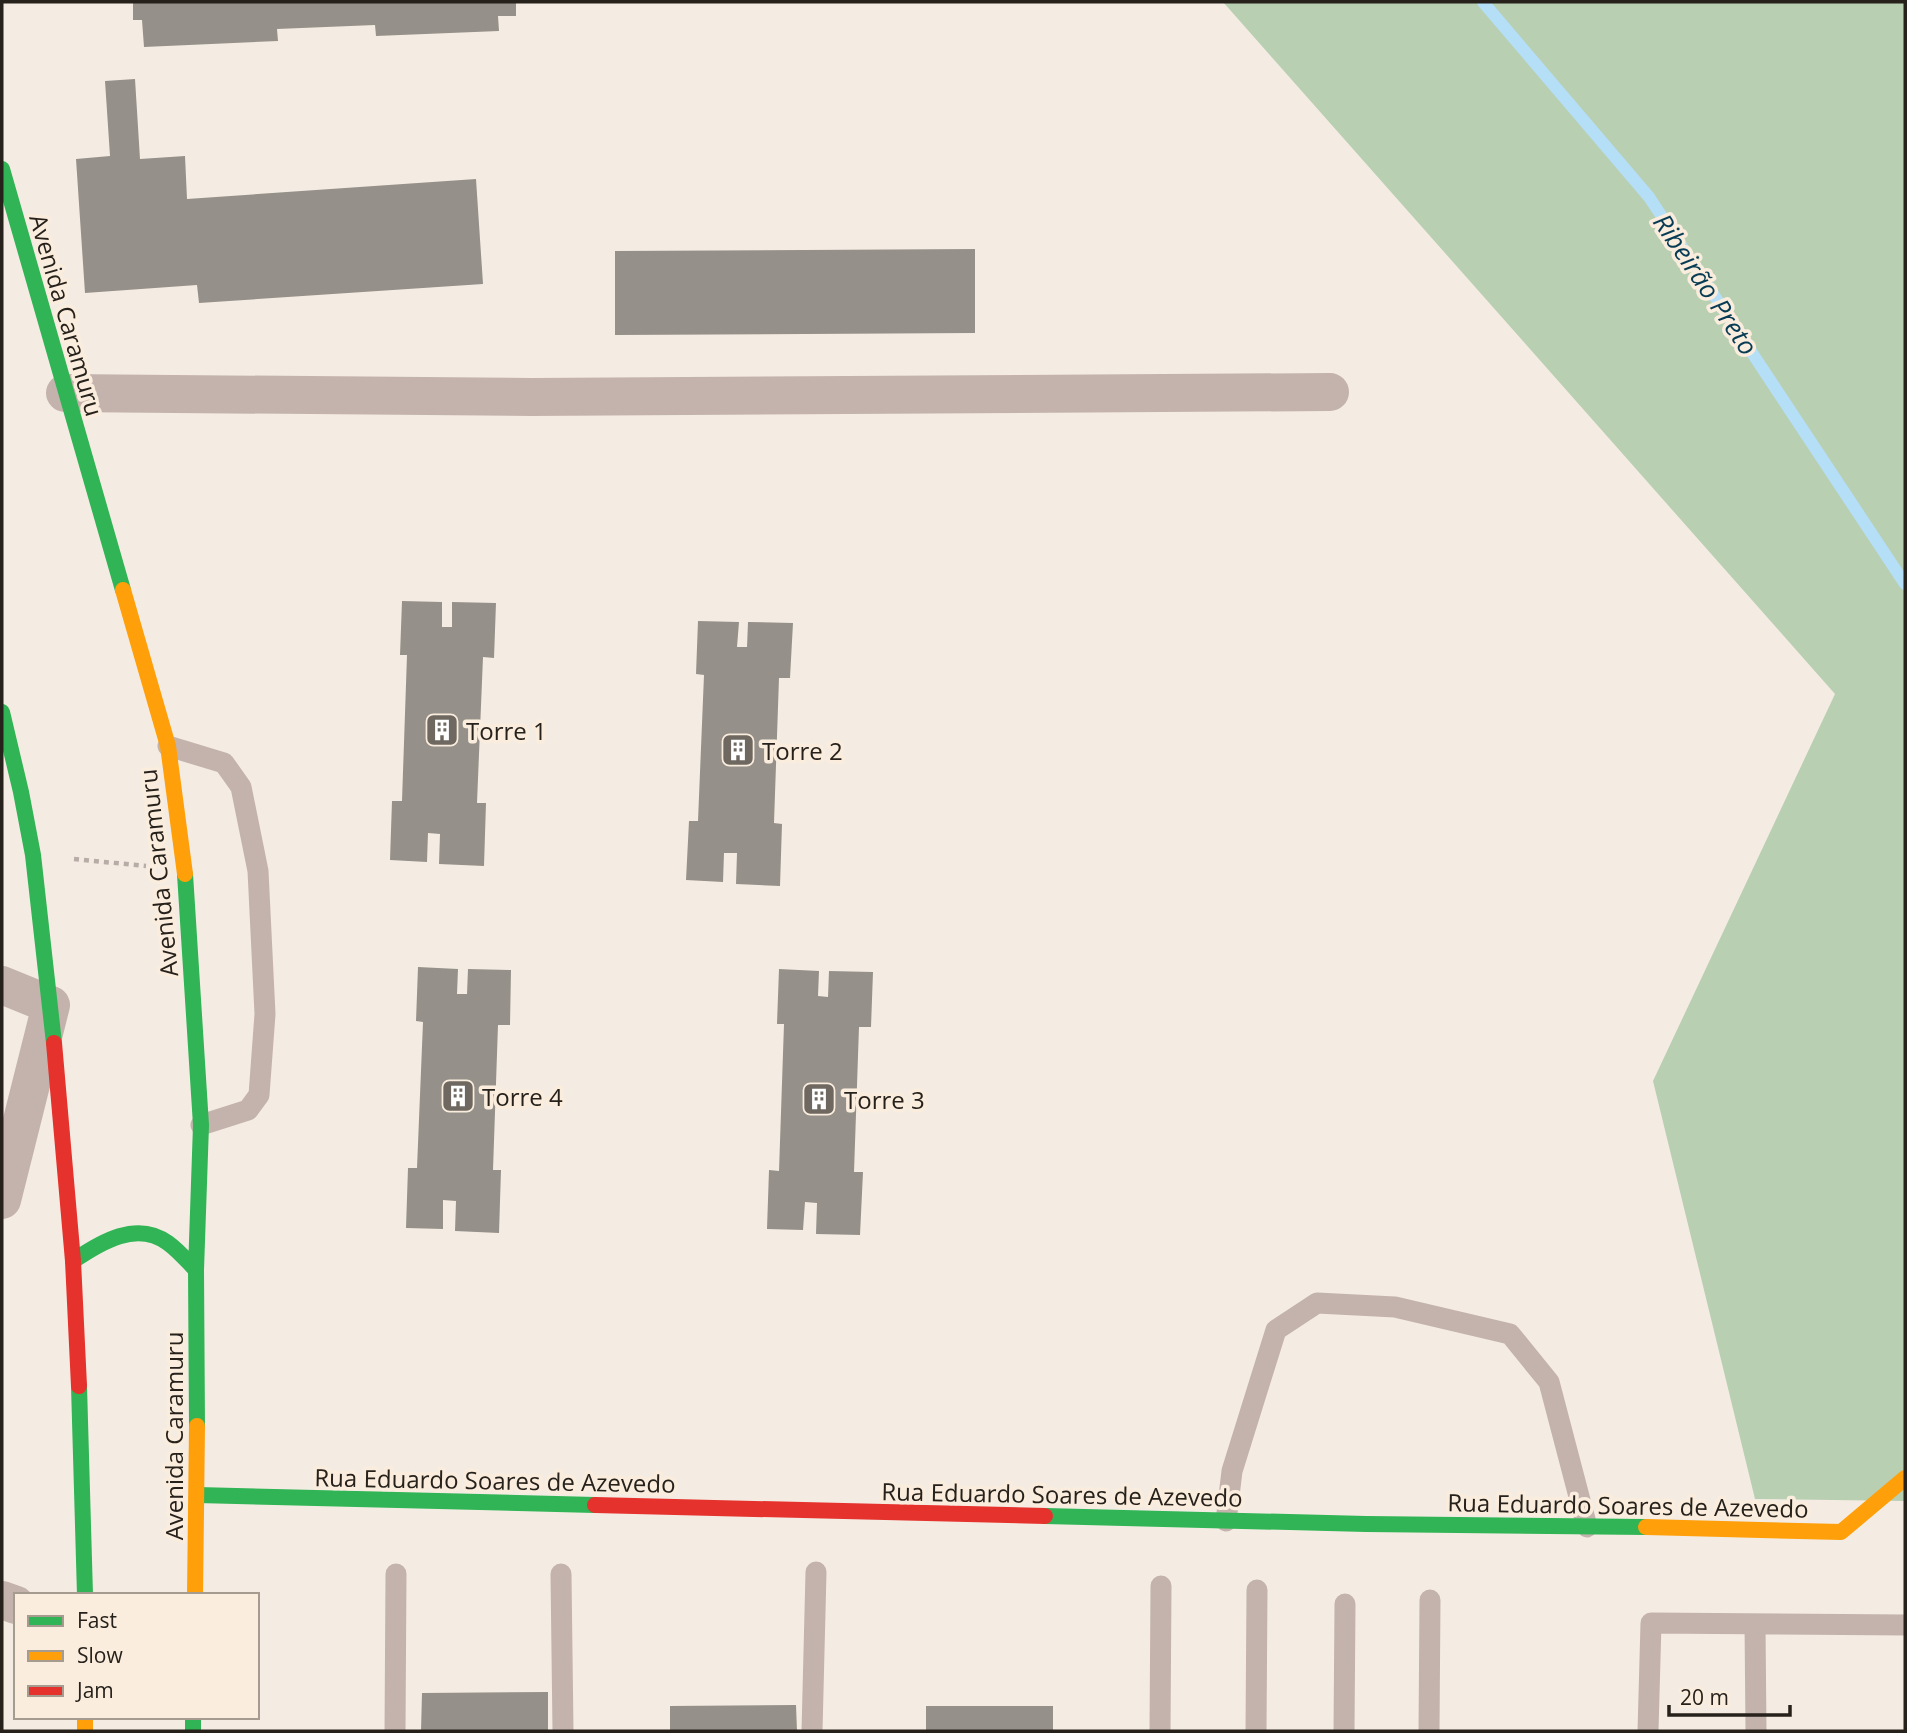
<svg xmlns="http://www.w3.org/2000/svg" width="1907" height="1733" viewBox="0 0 1907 1733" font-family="'Open Sans',sans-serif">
  <rect width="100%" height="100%" fill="#f4ece3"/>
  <path fill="#b9cfb2" d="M1223 2H1905V1501L1755 1499 1653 1081 1835 694Z"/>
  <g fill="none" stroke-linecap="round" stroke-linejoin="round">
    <path stroke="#b5def7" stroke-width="12" d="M1483 2 1649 197 1905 584"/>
  </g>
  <path fill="#959089" d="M133 2H516V16H498L499 31 376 36 375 25 277 29 278 41 144 47 142 20H133Z
    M135 79 140 159 185 156 187 199 476 179 483 284 199 303 197 285 85 293 76 159 110 156 105 81Z
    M975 249V333L615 335V251Z
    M402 601 442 602V627H452V602L496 603 494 658 483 657 477 803H486L484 866 439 864 440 834 428 833 427 862 390 860 392 801H402L407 655H400Z
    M698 621 739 622 737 647H747L748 622 793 623 790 678H779L774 823 782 824 780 886 736 884 737 853H724L723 882 686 880 689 821H698L704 675 696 674Z
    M418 967 458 969 457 994H467L468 969 511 970 510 1025H498L493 1170H501L499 1233 455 1231 456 1201 443 1200V1229L406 1228 408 1168H417L423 1022 416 1021Z
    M779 969 819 971 818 996 828 997 829 971 873 972 871 1027H859L854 1172H863L860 1235 816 1234 817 1203 805 1202 803 1230 767 1229 769 1170 779 1171 784 1024H777Z
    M548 1692V1731H421L422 1693Z
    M796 1705 797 1731H670V1706Z
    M926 1706H1053V1731H926Z"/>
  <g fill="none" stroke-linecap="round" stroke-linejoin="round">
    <path stroke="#b8aca7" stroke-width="4.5" stroke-dasharray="5 5" stroke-linecap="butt" d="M74 859 146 866"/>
    <path stroke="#c4b3ad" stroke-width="21" d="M168 746 224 763 241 787 258 871 265 1014 259 1095 248 1110 201 1125
      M1226 1521 1232 1471 1276 1330 1317 1303 1395 1307 1510 1334 1549 1382 1587 1527
      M561 1574 563 1731
      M1755 1624 1756 1731
      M395 1731 396 1574
      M812 1731 816 1572
      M1160 1731 1161 1586
      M1256 1731 1257 1590
      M1344 1731 1345 1604
      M1429 1731 1430 1600
      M1648 1731 1651 1623 1905 1625"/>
    <path stroke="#c4b3ad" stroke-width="38" d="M65 393 532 397 1330 392
      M2 985 51 1005 2 1200
      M2 1600 16 1605"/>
    <path stroke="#30b455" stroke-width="16" d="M2 169 123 590
      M2 712 21 792 33 855 54 1043
      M185 874 201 1125 196 1270 197 1426
      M73 1261C101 1242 137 1220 168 1243 179 1251 187 1261 196 1270
      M79 1386 85 1595
      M197 1495 595 1505
      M1045 1516 1366 1524 1646 1527
      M193 1717V1731"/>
    <path stroke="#ff9f0a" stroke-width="16" d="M123 590 168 746 185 874
      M1646 1527 1841 1532 1905 1478
      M195 1595 197 1426
      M85 1717V1731"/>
    <path stroke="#e5322d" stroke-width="16" d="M54 1043 73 1261 79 1386
      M595 1505 1045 1516"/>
  </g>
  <defs>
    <symbol id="building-square" viewBox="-11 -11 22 22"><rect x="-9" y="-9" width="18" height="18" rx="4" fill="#6e6861" stroke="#faeddd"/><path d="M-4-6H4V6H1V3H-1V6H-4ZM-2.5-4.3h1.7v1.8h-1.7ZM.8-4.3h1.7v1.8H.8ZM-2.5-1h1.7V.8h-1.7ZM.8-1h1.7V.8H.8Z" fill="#fff"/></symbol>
  </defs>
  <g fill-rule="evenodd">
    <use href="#building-square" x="423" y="711" width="38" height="38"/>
    <use href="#building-square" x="719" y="731" width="38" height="38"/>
    <use href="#building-square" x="439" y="1077" width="38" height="38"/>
    <use href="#building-square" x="800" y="1080" width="38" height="38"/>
  </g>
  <g text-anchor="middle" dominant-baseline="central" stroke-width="7" stroke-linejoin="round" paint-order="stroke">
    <g font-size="24" fill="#26211b" stroke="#faeddd">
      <text transform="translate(67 315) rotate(74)">Avenida Caramuru</text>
      <text transform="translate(158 873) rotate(-96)">Avenida Caramuru</text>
      <text transform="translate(173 1436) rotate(-90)">Avenida Caramuru</text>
      <text transform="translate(495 1480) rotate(1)">Rua Eduardo Soares de Azevedo</text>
      <text transform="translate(1062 1494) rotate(1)">Rua Eduardo Soares de Azevedo</text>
      <text transform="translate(1628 1505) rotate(1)">Rua Eduardo Soares de Azevedo</text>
    </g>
    <g font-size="24" fill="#26211b" stroke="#faeddd" text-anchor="start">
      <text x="466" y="730">Torre 1</text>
      <text x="762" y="750">Torre 2</text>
      <text x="482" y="1096">Torre 4</text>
      <text x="844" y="1099">Torre 3</text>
    </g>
    <g font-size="26" font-style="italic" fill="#083c55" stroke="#faeddd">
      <text transform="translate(1706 284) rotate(56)">Ribeirão Preto</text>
    </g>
  </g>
  <rect width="1907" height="1733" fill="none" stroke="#26211b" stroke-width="7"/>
  <rect x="14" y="1593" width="245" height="126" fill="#faeddd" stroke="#a59b8f" stroke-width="2"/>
  <rect x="28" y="1616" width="35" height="10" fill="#30b455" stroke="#a59b8f" stroke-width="2"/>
  <text x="77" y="1628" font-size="21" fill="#26211b">Fast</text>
  <rect x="28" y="1651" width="35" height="10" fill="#ff9f0a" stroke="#a59b8f" stroke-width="2"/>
  <text x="77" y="1663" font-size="21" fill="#26211b">Slow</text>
  <rect x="28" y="1686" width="35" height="10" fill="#e5322d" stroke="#a59b8f" stroke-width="2"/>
  <text x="77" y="1698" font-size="21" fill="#26211b">Jam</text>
  <path d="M1669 1705v10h121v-10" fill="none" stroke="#26211b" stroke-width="3.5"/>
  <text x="1680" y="1705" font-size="21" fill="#26211b" stroke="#faeddd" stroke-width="5" paint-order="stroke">20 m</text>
</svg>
